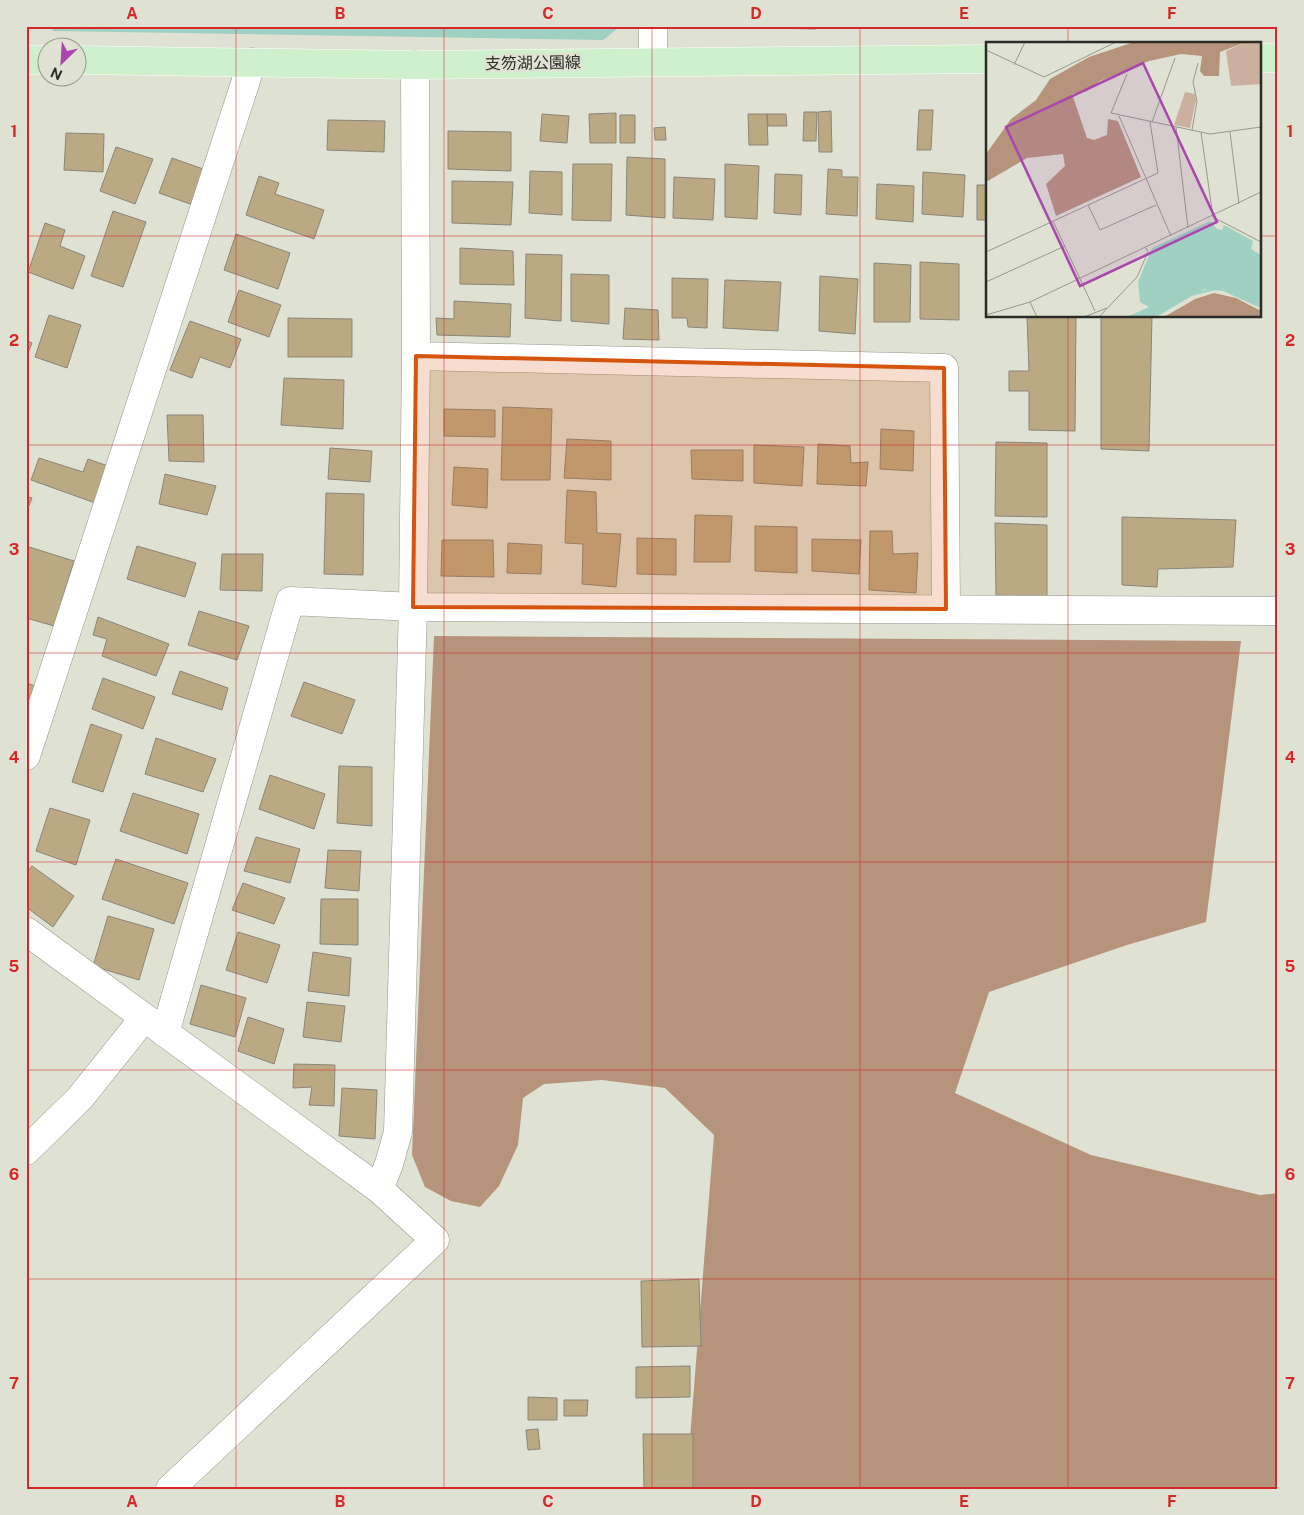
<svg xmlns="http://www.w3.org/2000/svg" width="1304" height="1515" viewBox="0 0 1304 1515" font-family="'Public Sans','Noto Sans JP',sans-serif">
  <rect width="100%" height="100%" fill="#dfe2d3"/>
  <path fill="#b6937b" d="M434 636 1241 641 1206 922 1127 945 989 992 955 1093 1091 1155 1260 1195 1278 1193V1489H686L714 1135 665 1088 602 1080 544 1084 523 1098 518 1145 499 1186 480 1207 451 1201 425 1187 412 1155Z"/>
  <path fill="#a0d0c2" d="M55 26H621L603 40 52 31Z"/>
  <path fill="#bba984" stroke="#8b8579" d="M816 26V29L724 27V26Z
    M919 110H933L931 150H917Z
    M831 111 832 152H819L818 112Z
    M804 112H817L816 141H803Z
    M616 113V143H590L589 114Z
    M542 114 569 116 567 143 540 141Z
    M748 114H767L768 145H749Z
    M767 114H786L787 126H768Z
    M620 115H635V143H620Z
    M328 120 385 121 384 152 327 150Z
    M1260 123H1261L1260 167Z
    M665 127 666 140H655L654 128Z
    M448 131 511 132V171L448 169Z
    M66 133 104 134 103 172 64 170Z
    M116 147 153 159 135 204 100 191Z
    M627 157 665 159V218L626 215Z
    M172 158 206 170 193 205 159 193Z
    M573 164H612L611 221 572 220Z
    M725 164 759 166 757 219 725 217Z
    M828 169 842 170V177H858L857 216 826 214Z
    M530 171 562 172V215L529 213Z
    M923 172 965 175 963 217 922 214Z
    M775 174 802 175 801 215 774 213Z
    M259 176 279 183 275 194 324 210 314 239 246 215Z
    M674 177 715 179 713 220 673 218Z
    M452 181 513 182 511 225 452 223Z
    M877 184 914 186 913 222 876 219Z
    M977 185H988V220H977Z
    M113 211 146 222 123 287 91 276Z
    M45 223 65 230 60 246 85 256 73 289 28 272Z
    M236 234 290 253 278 289 224 270Z
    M460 248 513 251 514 285 460 284Z
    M526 254 562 255 561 321 525 318Z
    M920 262 959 264V320L920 319Z
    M874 263 911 265 910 322H874Z
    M571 274 609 275V324L571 321Z
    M820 276 858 279 855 334 819 331Z
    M672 278 708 279 707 328 688 327 687 318H672Z
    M725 280 781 282 778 331 723 328Z
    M239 290 281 305 269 337 228 322Z
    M454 301 511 304 510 337 437 335 436 318 454 319Z
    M625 308 658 310 659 340 623 339Z
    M49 315 81 325 67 368 35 357Z
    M1027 316H1076L1075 431 1029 430V391H1009V371H1029Z
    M1101 316H1152L1149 451 1101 449Z
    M288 318 352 319V357H288Z
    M190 321 241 339 230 368 200 357 192 378 170 370Z
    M26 340 32 343 26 358Z
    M284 378 344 380 343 429 281 425Z
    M503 407 552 409 550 480H501Z
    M444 409 495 410V437L444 436Z
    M167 415H203L204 462 169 461Z
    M881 429 914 431 913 471 880 469Z
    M567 439 611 441V480L564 478Z
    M996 442 1047 443V517L995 516Z
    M818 444 850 446 851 463 868 462 866 486 817 484Z
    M754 445 804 447 802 486 754 483Z
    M330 448 372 451 370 482 328 479Z
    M691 450H743V481L692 479Z
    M39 458 83 472 88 459 111 467 98 504 31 480Z
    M454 467 488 469 487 508 452 505Z
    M165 474 216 486 207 515 159 504Z
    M567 490 596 492 597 533 621 534 616 587 582 584 583 544 565 543Z
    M326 493 364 494 363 575 324 574Z
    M26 496 32 498 26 513Z
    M695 515 732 516 730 562H694Z
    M1122 517 1236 520 1233 567 1158 569 1157 587 1122 585Z
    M995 523 1047 525V597L996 595Z
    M755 526 797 527V573L755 571Z
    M870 531H892L893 554 918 553 916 593 869 590Z
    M637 538 676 539V575L637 574Z
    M812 539 861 540 859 574 812 571Z
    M442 540H493L494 577 441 576Z
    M508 543 542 545 541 574 507 573Z
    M26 546 74 561 54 626 26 618Z
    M137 546 196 563 185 597 127 579Z
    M222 554H263L262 591 220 590Z
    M199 611 249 626 237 660 188 645Z
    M98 617 169 644 156 676 102 656 107 639 93 635Z
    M180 671 228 688 222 710 172 694Z
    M103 678 155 697 143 729 92 709Z
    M304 682 355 700 342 734 291 716Z
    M26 683 39 687 26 721Z
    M91 724 122 735 103 792 72 782Z
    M156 738 216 759 203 792 145 774Z
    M339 766 372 767V826L337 823Z
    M270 775 325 794 314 829 259 809Z
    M133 793 199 814 187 854 120 831Z
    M50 808 90 820 76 865 36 851Z
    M256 837 300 849 290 883 244 871Z
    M328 850 361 851 359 891 325 888Z
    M116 859 188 883 174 924 102 899Z
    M32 866 74 896 53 927 26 907V873Z
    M243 883 285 898 274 924 232 910Z
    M321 899H358V945L320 944Z
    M108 916 154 929 139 980 93 966Z
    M238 932 280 945 267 983 226 970Z
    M313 952 351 958 349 996 308 991Z
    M201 985 246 998 235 1037 190 1024Z
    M307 1002 345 1006 341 1042 303 1037Z
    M248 1017 284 1029 274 1064 238 1051Z
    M294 1064 335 1065 334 1106 309 1105 312 1087 293 1088Z
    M342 1088 377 1090 375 1139 339 1136Z
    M699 1279 701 1346 642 1347 641 1281Z
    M690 1366V1397L636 1398V1367Z
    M528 1397 557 1398V1420H528Z
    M564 1400H588L587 1416H564Z
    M538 1429 540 1449 528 1450 526 1430Z
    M643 1434H693V1489H644Z"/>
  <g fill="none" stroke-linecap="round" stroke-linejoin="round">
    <defs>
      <path id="minor" d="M653 26V61
        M416 356 944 368 946 609
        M26 756 252 62
        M26 931 379 1189 435 1240 170 1489
        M165 1033 290 601 413 607 1278 611
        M26 1151 80 1098 144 1018
        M379 1189 389 1164 398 1132 413 607 416 356 415 65"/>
      <path id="major" d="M1260 58H1278
        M26 60H48
        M78 60 415 65 988 59"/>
    </defs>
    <use href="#minor" stroke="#95978a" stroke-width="29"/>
    <use href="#major" stroke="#fff" stroke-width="29"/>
    <use href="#minor" stroke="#fff" stroke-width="28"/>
    <use href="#major" stroke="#cef0cd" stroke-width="28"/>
  </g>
  <path fill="#d5540e" fill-opacity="0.2" stroke="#d5540e" stroke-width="4" stroke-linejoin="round" d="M416 356 944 368 946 609 413 607Z"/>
  <path fill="none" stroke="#d62828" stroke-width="1" stroke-opacity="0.55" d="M236 26V1489M444 26V1489M652 26V1489M860 26V1489M1068 26V44M26 236H988M1260 236H1278M1068 316V1489M26 445H1278M26 653H1278M26 862H1278M26 1070H1278M26 1279H1278"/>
  <g text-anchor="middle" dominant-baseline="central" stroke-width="5" stroke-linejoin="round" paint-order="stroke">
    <g font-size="16" fill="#2a2b25" stroke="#dfe2d3">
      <text transform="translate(533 63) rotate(-1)">支笏湖公園線</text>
    </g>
  </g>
  <g transform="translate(986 42)">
    <rect width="275" height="275" fill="#dfe2d3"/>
    <path d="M260 0H275V42L245 44 240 9ZM199 50 209 52 210 58 204 86 188 83Z" fill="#cbb09f"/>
    <path d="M148 0H260L234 10 233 34H218L214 29 216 14 195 12 163 19 114 39 101 49 86 52 101 96 108 98 121 93 122 77 132 79 155 135 70 174 60 142 79 124 77 112 41 116 0 140V112L25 77 50 58 64 37 103 15ZM228 251 250 256 275 269V275H178L209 257Z" fill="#b6937b"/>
    <path d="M224 179 231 187 236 188 238 183 267 199 265 207 275 213V266L237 249 218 247 170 275H141L163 265 154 260 152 240 166 206Z" fill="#a0d0c2"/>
    <path fill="none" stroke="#a0d0c2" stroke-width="2.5" d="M204 253 232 246"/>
    <path fill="none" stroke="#97998d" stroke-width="1" d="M0 8 58 35 130 0M28 23 39 0M141 32 125 71 224 92 275 85M133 74 185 194M166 80 189 16M190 85 202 186M206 88 211 59 207 40 212 21M215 90 227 175 275 200M244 90 253 162M102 163 114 188 170 163M67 179 109 269M0 210 172 131 164 80M0 240 79 204M44 260 51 275M0 273 44 260 275 150M98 275 121 266M113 275 151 235 162 210 160 206M262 275 275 267"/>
    <path fill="#a947ad" fill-opacity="0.15" stroke="#a947ad" stroke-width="2.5" d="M157 21 231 180 94 244 20 85Z"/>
    <rect width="275" height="275" fill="none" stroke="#2a2b25" stroke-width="2.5"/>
  </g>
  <rect width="1304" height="1515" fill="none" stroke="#dfe2d3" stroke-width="55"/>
  <g transform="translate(62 62) rotate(205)"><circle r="24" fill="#dfe2d3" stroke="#97998d"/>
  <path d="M0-4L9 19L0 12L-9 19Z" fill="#a947ad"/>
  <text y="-8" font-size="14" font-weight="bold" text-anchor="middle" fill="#2a2b25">N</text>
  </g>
  <rect x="28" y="28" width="1248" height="1460" fill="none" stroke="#d62828" stroke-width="2"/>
  <g font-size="16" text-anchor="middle" font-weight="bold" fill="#d62828">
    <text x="132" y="19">A</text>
    <text x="340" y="19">B</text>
    <text x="548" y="19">C</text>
    <text x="756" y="19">D</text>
    <text x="964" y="19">E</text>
    <text x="1172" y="19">F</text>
    <text x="14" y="137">1</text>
    <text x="1290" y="137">1</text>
    <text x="14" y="346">2</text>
    <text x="1290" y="346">2</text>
    <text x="14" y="555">3</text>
    <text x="1290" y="555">3</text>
    <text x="14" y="763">4</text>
    <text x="1290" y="763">4</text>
    <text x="14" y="972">5</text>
    <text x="1290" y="972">5</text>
    <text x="14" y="1180">6</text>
    <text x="1290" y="1180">6</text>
    <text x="14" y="1389">7</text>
    <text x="1290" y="1389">7</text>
    <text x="132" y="1507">A</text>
    <text x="340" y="1507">B</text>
    <text x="548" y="1507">C</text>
    <text x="756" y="1507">D</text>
    <text x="964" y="1507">E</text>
    <text x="1172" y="1507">F</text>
  </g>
</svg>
